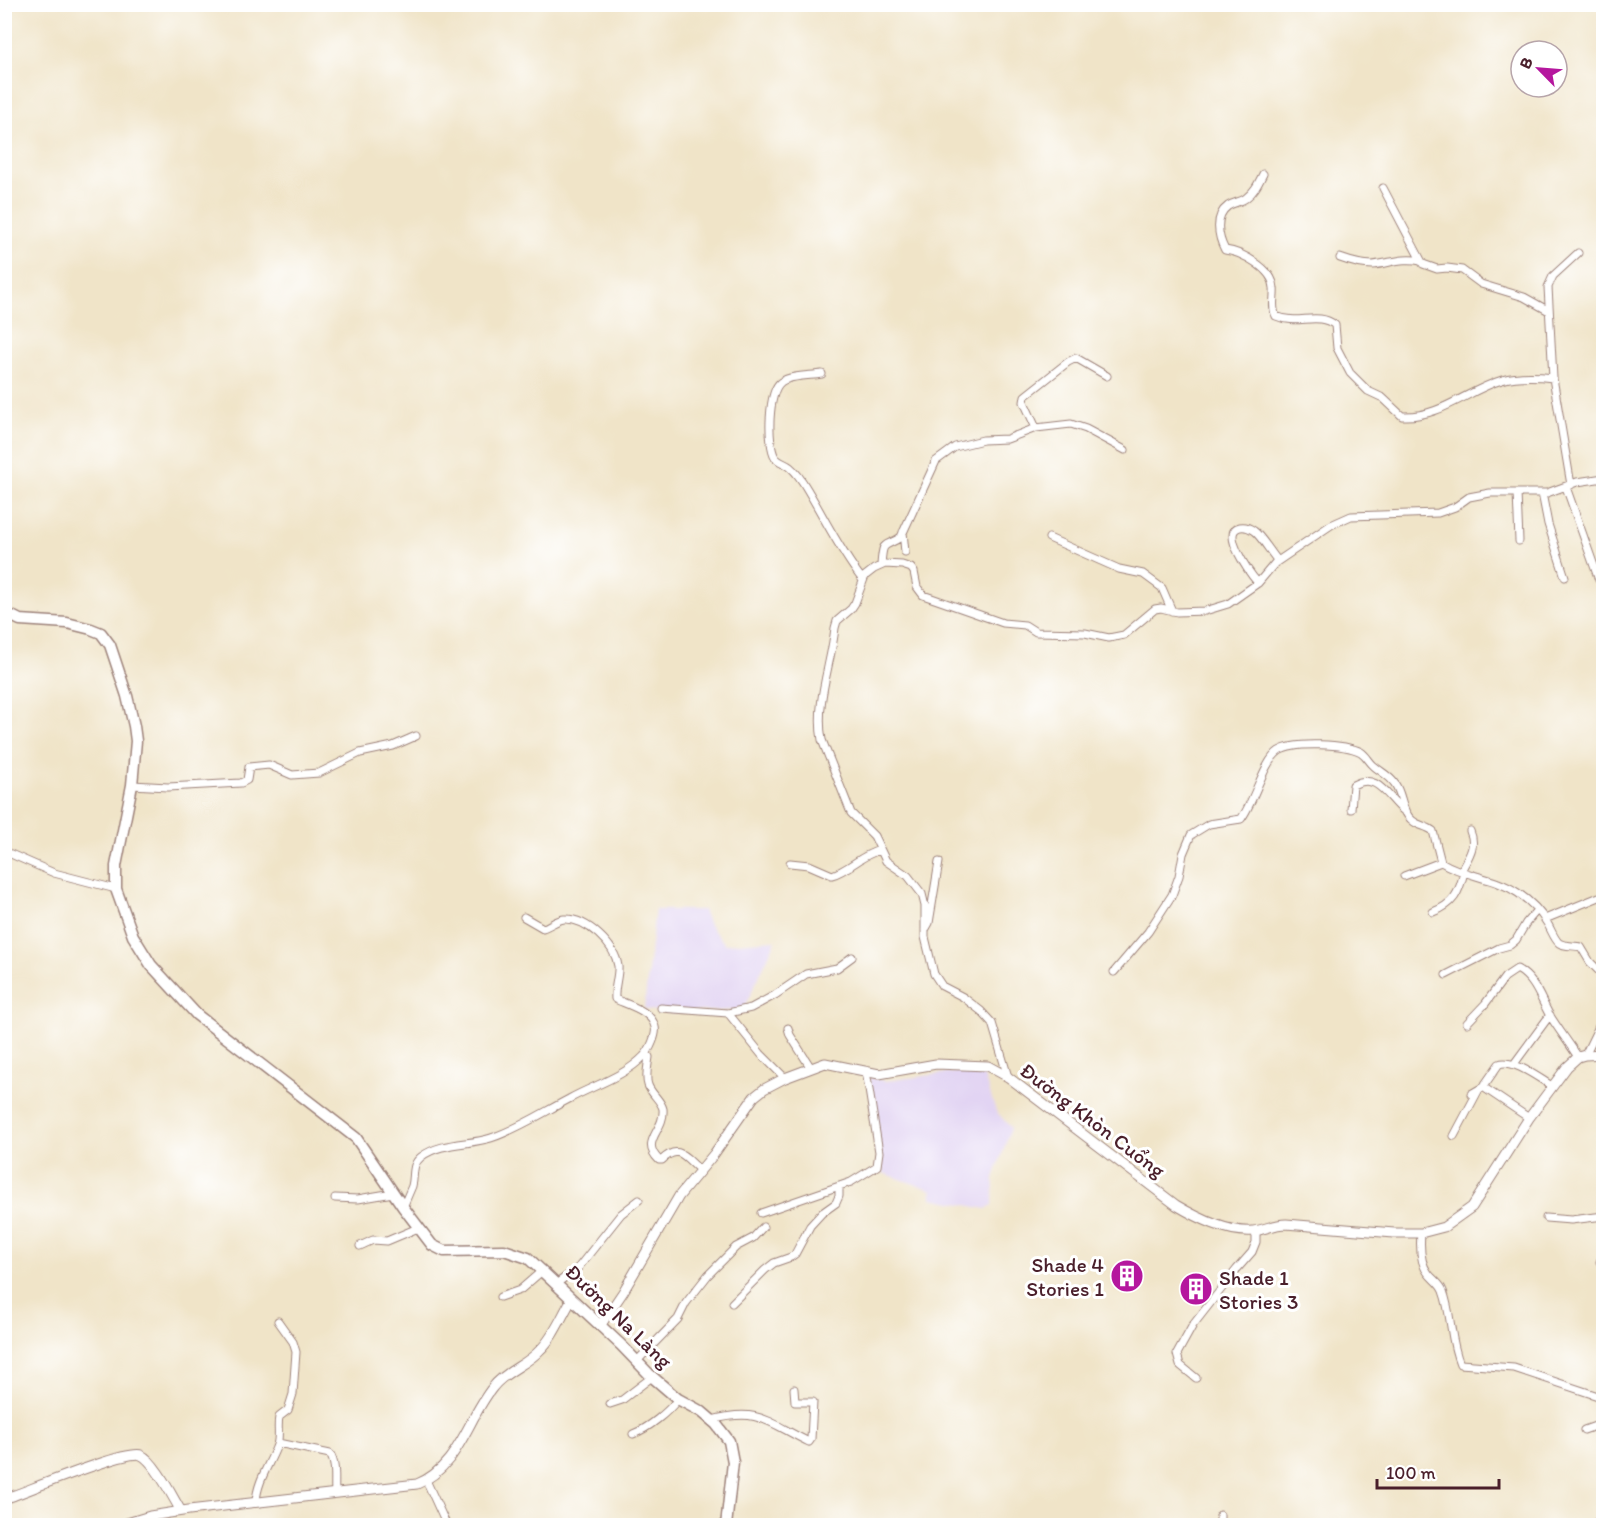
<svg xmlns="http://www.w3.org/2000/svg" width="1608" height="1530" viewBox="0 0 1608 1530" font-family="Itim,sans-serif">
  <rect width="100%" height="100%" fill="#fff"/>
  <filter id="ink" filterUnits="userSpaceOnUse"><feTurbulence type="fractalNoise" baseFrequency=".0167" numOctaves="2"/><feDisplacementMap in="SourceGraphic" scale="12" xChannelSelector="R" yChannelSelector="G"/><feConvolveMatrix kernelMatrix="1 2 1 2 8 2 1 2 1" color-interpolation-filters="sRGB"/></filter>
  <filter id="wash" filterUnits="userSpaceOnUse"><feTurbulence type="fractalNoise" baseFrequency=".008" numOctaves="4" result="noise"/><feDisplacementMap in="SourceGraphic" scale="24" xChannelSelector="R" yChannelSelector="G"/><feGaussianBlur stdDeviation="1.35" result="paint"/><feColorMatrix in="noise" values="0 0 0 0 0 0 0 0 0 0 0 0 0 0 0 0 0 1.4 0 .05"/><feComposite in="paint" operator="in"/></filter>
  <g filter="url(#wash)">
    <rect width="100%" height="100%" fill="#f0e4c8"/>
    <path fill="#e2d4f3" d="M655 910H703L709 925 725 944 776 940 743 1010 683 1012 675 1014 644 1009Z
      M964 1071 984 1076 996 1111 1011 1128 994 1178 993 1204 986 1209 932 1198V1190L883 1173 869 1077 885 1081Z"/>
  </g>
  <g filter="url(#ink)">
    <g fill="none" stroke-linecap="round" stroke-linejoin="round">
      <defs>
        <path id="minor" d="M1263 174C1258 184 1255 191 1246 198 1241 202 1234 202 1228 206 1214 216 1218 237 1225 250 1242 252 1273 269 1274 288 1275 298 1271 307 1276 316 1298 326 1317 311 1335 325L1337 348 1350 373 1368 391 1383 398 1402 416C1440 418 1468 390 1502 380 1519 375 1536 376 1553 378
          M1383 188 1423 264 1437 269 1447 268 1462 270 1481 284 1524 297 1549 311
          M1340 258C1351 262 1362 265 1373 265 1390 263 1404 257 1421 261
          M822 374C810 376 790 375 781 382 768 391 767 444 775 457 778 462 785 463 790 467 796 472 803 482 807 489 825 519 840 551 862 579
          M1036 428 1024 402 1025 396 1068 362 1076 358 1107 376
          M1571 485 1553 378 1548 287 1553 276 1578 253
          M1566 487 1599 580
          M1517 493 1519 541
          M1542 493 1548 524 1565 577
          M903 532 905 552
          M1049 538 1119 569 1143 574 1162 588 1172 611
          M881 565C883 538 884 549 901 537L936 461 955 447 983 440 1007 439 1036 428 1071 424 1086 429 1125 450
          M1258 583C1251 575 1219 531 1240 527 1245 526 1250 528 1254 531 1261 536 1271 553 1278 561
          M132 785 168 787 241 783 247 780 249 767 269 765 292 775 319 773 360 753 393 746 416 736
          M1351 809 1353 785C1378 771 1388 799 1405 812
          M4 851 54 873 116 889
          M790 863 809 865 832 875C849 870 861 855 880 850
          M1461 871C1468 857 1477 847 1470 831
          M1404 876 1441 862
          M1433 912C1454 904 1459 893 1464 872
          M1545 919 1604 895
          M925 930 929 923 939 862
          M1114 972 1148 932 1172 895 1179 876 1183 854 1191 835 1209 824 1241 819C1254 803 1263 762 1279 751 1295 741 1345 744 1361 752 1367 756 1369 762 1374 766 1381 772 1390 776 1395 784 1403 795 1401 812 1413 821 1419 826 1427 826 1433 831L1441 862C1465 877 1495 877 1518 893 1530 901 1540 911 1547 923 1551 929 1554 939 1559 943 1565 947 1574 945 1581 947L1590 962 1604 976
          M1446 975 1499 948 1510 945 1516 940 1526 923 1537 910
          M661 1008 728 1013 761 1054 785 1078
          M728 1013 751 1008 775 995 806 974 837 968 852 957
          M1467 1023 1485 1004 1505 977 1517 969C1535 979 1540 998 1549 1014 1558 1029 1569 1043 1578 1057
          M788 1028 790 1035 811 1068
          M647 1054 649 1057C648 1065 645 1077 648 1085 651 1094 661 1100 663 1109 665 1131 639 1141 659 1160H662C679 1143 685 1158 700 1170
          M1585 1055 1604 1016
          M1514 1064 1550 1015
          M1008 1077 992 1023 981 1011 963 997 942 986 934 974 925 937V906L922 894 908 876 886 861 874 836 851 813 822 740C815 703 831 665 835 628L837 621 851 609 855 603 865 576 874 569 885 564 902 565 911 568 914 572 917 587 923 595 1003 623 1025 625 1036 632 1085 633 1109 638 1124 635 1155 609 1161 608 1177 612 1205 611 1228 604 1258 583 1275 563 1331 525 1351 516 1438 513 1455 507 1469 497 1490 493H1547L1577 482 1604 478
          M1483 1087 1529 1118
          M1471 1094 1483 1087 1499 1064C1512 1058 1540 1079 1552 1086
          M1454 1136 1478 1091
          M335 1198 358 1199 393 1193
          M403 1207C406 1200 409 1193 412 1186 415 1175 411 1165 421 1157 440 1142 469 1145 491 1138 518 1129 544 1112 569 1099 594 1085 624 1077 644 1056 650 1050 657 1034 655 1027 652 1011 628 1005 615 999 614 987 619 975 618 966 615 945 587 918 564 919 556 920 550 926 543 928L524 917
          M761 1213 851 1182 877 1166 879 1152 866 1071
          M1546 1218 1571 1220 1604 1216
          M1421 1233C1420 1245 1420 1263 1428 1273 1433 1280 1440 1283 1443 1291 1452 1315 1450 1341 1460 1364L1514 1368 1604 1398
          M360 1246 373 1240 387 1241 418 1228
          M1600 1262 1604 1253
          M556 1284 578 1268 621 1214 639 1200
          M500 1297 520 1290 543 1270
          M732 1303 765 1270 774 1263 791 1257 795 1254 810 1226 822 1213 836 1203 839 1196V1186
          M637 1361 678 1319 686 1303 708 1275 736 1247 753 1238 763 1227
          M1196 1378 1180 1365 1177 1354 1193 1325 1237 1269 1252 1252 1256 1242V1231
          M610 1404 622 1400 652 1377
          M712 1420C760 1407 769 1423 809 1442L811 1439 813 1402H795L794 1389
          M1584 1430 1604 1423
          M633 1434C649 1428 668 1412 678 1399
          M278 1443 330 1454C337 1465 334 1481 335 1493
          M426 1480 447 1526
          M256 1502C257 1481 270 1464 277 1445 280 1436 277 1426 279 1417L288 1410 293 1394 296 1352 293 1342 278 1321
          M1220 1515V1526"/>
        <path id="tertiary" d="M600 1326 623 1292 679 1196 714 1154 754 1097 764 1089 785 1078 825 1063 879 1074 936 1064 988 1066 1008 1077 1176 1205C1198 1218 1227 1233 1253 1231 1264 1230 1274 1224 1286 1224L1394 1233H1421L1444 1227 1472 1207 1529 1118 1567 1067 1578 1057 1585 1055 1604 1054
          M4 1499C25 1492 127 1449 141 1455 155 1461 173 1498 181 1511
          M117 1526 150 1516 189 1510 417 1484C459 1467 467 1419 493 1387 505 1371 527 1365 540 1350 554 1337 562 1315 572 1299"/>
        <path id="secondary" d="M4 612 20 620 67 623 91 629 101 633 110 645 127 696 134 726 136 741 132 785 116 866V889L133 936 151 965 197 1015 356 1138 403 1207 432 1245 444 1251 504 1250 528 1258 621 1345 649 1374 678 1399 702 1412 716 1424 729 1441 733 1462 726 1526"/>
        <path id="trunk" d="M1594 1526 1604 1523"/>
      </defs>
      <use href="#minor" stroke="#9d827a" stroke-width="9"/>
      <use href="#tertiary" stroke="#9d827a" stroke-width="11"/>
      <use href="#secondary" stroke="#9d827a" stroke-width="13"/>
      <use href="#trunk" stroke="#9d827a" stroke-width="14"/>
      <use href="#minor" stroke="#fff" stroke-width="7"/>
      <use href="#tertiary" stroke="#fff" stroke-width="9"/>
      <use href="#secondary" stroke="#fff" stroke-width="10"/>
      <use href="#trunk" stroke="#fff" stroke-width="12"/>
    </g>
  </g>
  <defs>
    <symbol id="building-disc" viewBox="-11 -11 22 22"><circle r="9.5" fill="#b5179e" stroke="#fff"/><path d="M-4-6H4V6H1V3H-1V6H-4ZM-2.5-4.3h1.7v1.8h-1.7ZM.8-4.3h1.7v1.8H.8ZM-2.5-1h1.7V.8h-1.7ZM.8-1h1.7V.8H.8Z" fill="#fff"/></symbol>
  </defs>
  <g fill-rule="evenodd">
    <use href="#building-disc" x="1108" y="1257" width="38" height="38"/>
    <use href="#building-disc" x="1177" y="1270" width="38" height="38"/>
  </g>
  <g text-anchor="middle" dominant-baseline="central" stroke-width="6" stroke-linejoin="round" paint-order="stroke">
    <g font-size="21" fill="#4a1f2b" stroke="#fff">
      <text transform="translate(1093 1120) rotate(37)">Đường Khòn Cuổng</text>
      <text transform="translate(619 1316) rotate(44)">Đường Na Làng</text>
    </g>
    <g font-size="21" fill="#4a1f2b" stroke="#fff" text-anchor="end">
      <text x="1104" y="1264">Shade 4<tspan x="1104" dy="24">Stories 1</tspan></text>
      <text x="1219" y="1277" text-anchor="start">Shade 1<tspan x="1219" dy="24">Stories 3</tspan></text>
    </g>
  </g>
  <rect width="1608" height="1530" fill="none" stroke="#fff" stroke-width="24"/>
  <g transform="translate(1539 69) rotate(295)"><circle r="28" fill="#ffffff" stroke="#b7a5aa" stroke-width="1.5"/>
  <path d="M0-4.5L10 22L0 15L-10 22Z" fill="#b5179e"/>
  <text y="-9" font-size="16" font-weight="bold" text-anchor="middle" fill="#4a1f2b">B</text>
  </g>
  <path d="M1377 1479v9h122v-9" fill="none" stroke="#4a1f2b" stroke-width="3"/>
  <text x="1386" y="1479" font-size="18" fill="#4a1f2b" stroke="#ffffff" stroke-width="4.5" paint-order="stroke">100 m</text>
</svg>
